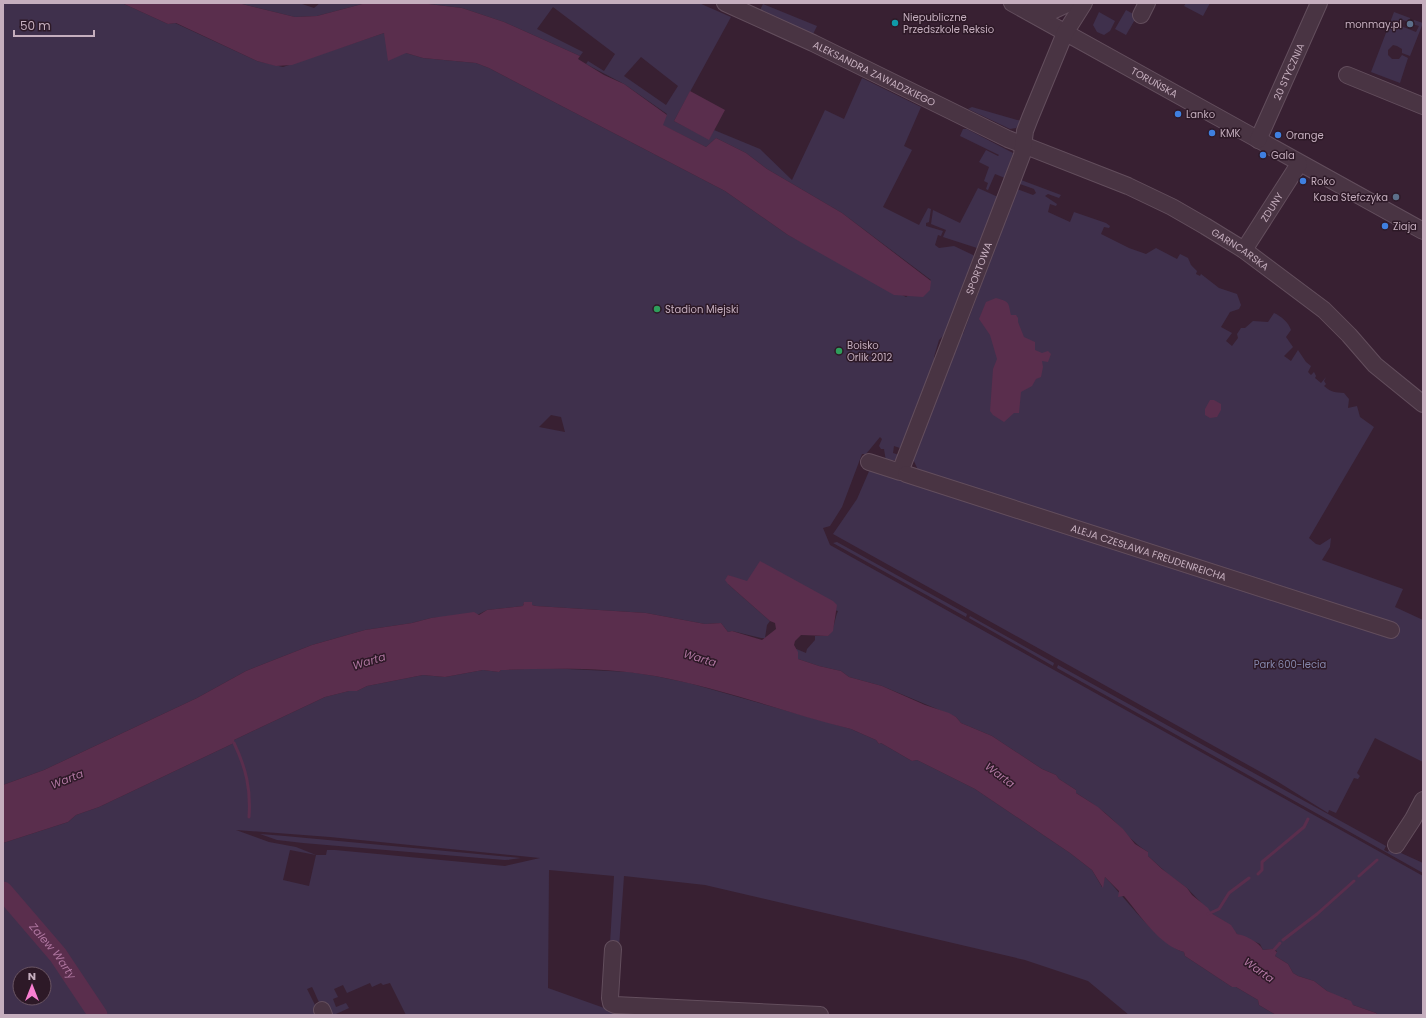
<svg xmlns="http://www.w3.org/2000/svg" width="1426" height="1018" viewBox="0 0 1426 1018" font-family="Poppins,sans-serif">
  <rect width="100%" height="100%" fill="#382032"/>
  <path fill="#3f304c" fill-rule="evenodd" d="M3 3H122L168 24 175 23 257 61 283 67 384 33 406 53 423 58 476 63 489 68 725 191 788 235 906 297 931 280 842 213 767 169 746 153 716 138 706 147 662 125 667 114 624 84 586 64 588 61 604 71 615 54 553 7 537 29 583 52 580 56 504 22 462 8 420 3H699L731 17 674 121 709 139 714 130 760 149 792 180 825 110 844 119 862 78 921 107 904 146 912 150 883 207 919 225 928 208 931 209 929 222 926 223V226L943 231 941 236 938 235 935 245 939 248 954 246 973 255 975 258 945 334 939 340 934 357 937 362 903 449 894 446 893 453 899 455 896 460 886 461 884 449H881L879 446 882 439 880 437 866 454H862L842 507 830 526 823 528 830 545 1423 876V1015H1378L1376 1013 1353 1005 1345 998H1340L1327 991 1314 981 1298 976 1293 973 1288 964 1275 956 1277 951 1272 949 1263 950 1260 944 1237 934 1228 924 1211 913 1187 888 1169 875 1148 856V852C1134 844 1125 832 1114 821 1103 810 1089 801 1076 793V790L1059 779 1056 775 1042 769 992 736 961 723 956 717 882 686 849 677 841 671 819 666 798 659 794 648 806 653 807 649 815 640V636H828C835 629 834 620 838 611L741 581 728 575V584L770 621 767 625 765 638H761L732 631 728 632 721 623 705 624 646 613 536 606 532 605V602L523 604V606L487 610 477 615 431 618 412 623 365 630 312 645 246 671 197 698 44 770 3 785ZM641 57 678 86 666 105 624 76ZM551 415 561 417 565 432 539 427Z
    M238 3H299L314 8 320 3H366L317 16 295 17Z
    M1186 3H1210L1203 16 1184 6Z
    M763 4 817 26 813 34 760 10Z
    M1126 10 1137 16 1126 35 1115 29Z
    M1099 12 1115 21 1110 31 1104 35 1097 32 1093 25Z
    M1394 12 1410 18 1409 22 1403 20 1401 26 1416 32 1419 26 1412 24 1414 20 1423 23 1410 56 1402 53V49L1397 46 1393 45 1388 50V55L1392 59H1399L1402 55 1408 58 1400 83 1371 72Z
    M972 107 1021 121 1016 128 1010 129 968 109Z
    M963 129H967L1013 153 1005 178 995 174 988 190 986 189 988 183 984 181 989 167 979 162 986 150 998 156 999 155 960 136Z
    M1021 180 1061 195 1059 198 1048 194 1045 196 1057 204 1056 206 1050 204 1048 212 1070 222 1074 212 1106 223 1110 226 1109 228 1104 227 1101 234 1129 248 1146 254 1156 248 1177 259 1180 254 1188 258 1191 265 1197 271 1196 274 1200 276 1201 274 1219 288 1237 294 1241 305 1239 309 1230 312 1221 327 1232 333 1226 341 1232 346 1238 338 1237 334 1241 328H1245L1253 321 1268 322 1274 313C1281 316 1289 323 1291 330L1286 337 1293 347 1284 356 1291 361 1298 350 1306 362 1311 366 1308 372 1311 375 1314 372 1316 376 1315 378 1321 383 1326 377 1324 381 1326 384 1324 386C1332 393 1335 392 1344 393L1349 399 1348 408 1357 406 1360 417 1374 427 1309 538 1316 544 1320 545 1331 538 1330 547 1322 560 1403 589 1395 607 1423 620V762L1375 738 1357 773 1360 776 1358 779 1354 778 1336 813 1329 810 1328 813 1275 780 833 534 857 499 870 469 918 470 913 459 962 334H963L1017 189 1033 195 1036 193 1034 189 1020 184Z
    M978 188 998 197 977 248 943 237 946 230 931 224 933 210 960 223Z
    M837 542 967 614 966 617 833 543Z
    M970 616 1054 663 1053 666 969 618Z
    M1058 665 1386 846 1384 850 1388 852 1390 848 1423 863V873L1057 668Z
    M547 668 630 672 655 676 689 683 851 729 876 740 879 744 881 743 912 761 917 760 975 789 1070 853 1092 870 1102 887 1105 877C1124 896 1159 945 1184 952L1185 956 1232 987H1236L1258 1000 1259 1005 1276 1015H1129L1088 981 1025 960 705 885 624 876 619 947 610 944 614 876 549 870 548 988 607 1009 678 1015H406L390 983 383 985 381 983 372 987 370 983 347 993 343 985 334 989 338 997 333 999 336 1007 346 1003 349 1008C344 1010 336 1015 331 1015 322 1014 316 994 312 987L307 989 320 1015H3V843L68 822 76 815 99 807 234 743V740L325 697 349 691H357L367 686 423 675 445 677 483 670 499 672 501 670ZM236 830 330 837 540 858 505 866 335 850H327L326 855H316L296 847 269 842ZM290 850 316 855 309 886 283 880ZM20 974H44V998H20Z
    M260 834 285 836 521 858 505 860 480 858 303 843 277 840Z"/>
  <path fill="#5a2e4d" d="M122 3H238L295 17 317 16 366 3H420L462 8 504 22 580 56 578 59 604 75 624 84 667 115 663 125 706 147 716 138 746 153 767 169 842 213 931 281 930 290 923 297 894 295 788 235 725 191 489 68 476 63 423 58 406 53 388 61 384 33 292 65 276 66 257 61 176 23 168 24Z
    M690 91 725 110 709 140 674 121Z
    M996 298C1011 302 1008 303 1011 315H1016L1018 318V322L1024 337 1035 342V350L1042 353 1048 351 1051 354 1048 362 1042 361 1043 367 1041 377 1036 379 1032 386 1021 392 1019 413H1014L1004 422 993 415 990 411 993 369 997 359 990 335 979 319 986 302Z
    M1210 400H1214L1221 404V410L1217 417 1210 418 1205 415V409Z
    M760 561 833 601 837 605 833 631 828 636 801 635 795 641 794 645 798 652V659L819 666 841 671 849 677 882 686 925 705 949 713 956 717 961 723 992 736 1042 769 1056 775 1059 779 1076 790V793L1098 807 1123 829 1135 844 1148 852V856L1162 869 1187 888 1192 895 1208 908 1211 913 1231 925 1237 934C1245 935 1259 942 1263 950L1272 949 1277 952 1275 956 1288 964 1293 973 1298 976 1314 981 1327 991 1351 1001 1353 1005 1376 1013 1378 1015H1276L1259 1005 1258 1000 1236 987H1232L1185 956 1184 952C1160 946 1139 914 1124 896L1118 897 1119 891 1105 877 1103 888 1092 870 1070 853 975 789 917 760 912 761 881 743 879 744 876 740 851 729C786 713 722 688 655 676 605 667 552 668 501 670L499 672 483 670 445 677 423 675 367 686 357 691H349L325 697 234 740V743L99 807 76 815 68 822 3 843V785L44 770 197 698 246 671 312 645 365 630 412 623 431 618 474 612 479 615 487 610 523 606 524 602H532V605L536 606 646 613 705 624 721 623 728 632 732 631 762 640 776 629 775 623 770 621 728 584 725 580 728 575 747 581Z"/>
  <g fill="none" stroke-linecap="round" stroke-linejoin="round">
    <path stroke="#5a2e4d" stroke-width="3" d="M234 743C246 768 251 789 249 817
      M1258 874 1262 870V862L1304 827 1308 819
      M1359 876 1377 860
      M1208 914 1219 909 1229 893 1249 878
      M1283 940 1317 914 1354 881
      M1272 952 1280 943"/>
    <path stroke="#5a2e4d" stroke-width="19" id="s1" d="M3 891 58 955 98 1015"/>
    <defs>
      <g id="minor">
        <path id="s2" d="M725 3 813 43 1008 139 1128 186 1172 207 1205 226 1244 250 1324 310 1349 335 1375 365 1423 404"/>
        <path id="s3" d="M1012 3 1423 231"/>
        <path d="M1029 12H1050L1069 3"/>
        <path d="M1141 15 1147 3"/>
        <path d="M1347 75 1423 106"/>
        <path id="s4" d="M1258 140 1319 3"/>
        <path id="s5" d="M1244 250 1299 164"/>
        <path id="s6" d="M869 462 900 472 1022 155 1025 131 1030 118 1065 33 1084 3"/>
        <path id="s7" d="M906 474 1391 630"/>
        <path d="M1396 845 1413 819 1423 800"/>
        <path d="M613 949 610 998 611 1003 615 1005 820 1015"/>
        <path d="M322 1010 324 1015"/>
      </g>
    </defs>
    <use href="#minor" stroke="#634e5d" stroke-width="18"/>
    <use href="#minor" stroke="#493443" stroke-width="16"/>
  </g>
  <circle fill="#0f9aa8" stroke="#2d1927" stroke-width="1.5" cx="895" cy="23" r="4"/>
  <g fill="#5c6f8a" stroke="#2d1927" stroke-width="1.5">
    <circle cx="1410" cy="24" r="4"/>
    <circle cx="1396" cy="197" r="4"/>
  </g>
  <g fill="#3f7fe0" stroke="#2d1927" stroke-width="1.5">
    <circle cx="1178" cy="114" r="4"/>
    <circle cx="1212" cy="133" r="4"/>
    <circle cx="1278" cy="135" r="4"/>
    <circle cx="1263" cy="155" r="4"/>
    <circle cx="1303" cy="181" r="4"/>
    <circle cx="1385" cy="226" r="4"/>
  </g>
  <g fill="#2e9e5b" stroke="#2d1927" stroke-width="1.5">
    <circle cx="657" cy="309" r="4"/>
    <circle cx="839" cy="351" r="4"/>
  </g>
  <g text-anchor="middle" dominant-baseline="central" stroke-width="3" stroke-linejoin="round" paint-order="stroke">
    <g font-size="10" fill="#c5aebe" stroke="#2d1927" text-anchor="start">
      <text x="903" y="17">Niepubliczne<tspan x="903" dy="12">Przedszkole Reksio</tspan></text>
      <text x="1402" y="24" text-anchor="end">monmay.pl</text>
      <text x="1186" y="114">Lanko</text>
      <text x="1220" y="133">KMK</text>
      <text x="1286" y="135">Orange</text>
      <text x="1271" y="155">Gala</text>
      <text x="1311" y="181">Roko</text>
      <text x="1388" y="197" text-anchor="end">Kasa Stefczyka</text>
      <text x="1393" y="226">Ziaja</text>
      <text x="665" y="309">Stadion Miejski</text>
      <text x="847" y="345">Boisko<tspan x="847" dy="12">Orlik 2012</tspan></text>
    </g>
    <g font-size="10" fill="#c5aebe" stroke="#2d1927">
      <text stroke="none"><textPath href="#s4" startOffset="75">20 STYCZNIA</textPath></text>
      <text stroke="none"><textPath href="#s2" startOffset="165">ALEKSANDRA ZAWADZKIEGO</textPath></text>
      <text stroke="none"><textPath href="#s3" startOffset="163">TORUŃSKA</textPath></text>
      <text stroke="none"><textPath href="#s5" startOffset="51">ZDUNY</textPath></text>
      <text stroke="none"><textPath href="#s2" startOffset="572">GARNCARSKA</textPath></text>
      <text stroke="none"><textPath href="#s6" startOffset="251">SPORTOWA</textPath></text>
      <text stroke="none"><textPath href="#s7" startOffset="255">ALEJA CZESŁAWA FREUDENREICHA</textPath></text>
    </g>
    <g font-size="10" fill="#8486ab" stroke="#2d1927">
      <text x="1290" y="664">Park 600-lecia</text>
    </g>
    <g font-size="11" font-style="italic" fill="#ae759f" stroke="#2d1927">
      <text transform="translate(700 658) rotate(17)">Warta</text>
      <text transform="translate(369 661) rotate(-17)">Warta</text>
      <text transform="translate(1000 775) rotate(37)">Warta</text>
      <text transform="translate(67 779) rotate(-22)">Warta</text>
      <text stroke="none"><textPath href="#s1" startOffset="78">Zalew Warty</textPath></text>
      <text transform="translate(1259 970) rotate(35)">Warta</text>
    </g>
  </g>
  <rect width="1426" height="1018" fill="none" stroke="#c5aebe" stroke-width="8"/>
  <g transform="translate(32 986)"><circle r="19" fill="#2d1927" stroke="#6a5563"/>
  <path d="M0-3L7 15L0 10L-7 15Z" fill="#f97fd2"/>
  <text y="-6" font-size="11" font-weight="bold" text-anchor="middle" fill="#c5aebe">N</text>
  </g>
  <path d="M14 30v6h80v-6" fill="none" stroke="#c5aebe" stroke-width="2"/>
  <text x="20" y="30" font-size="12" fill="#c5aebe" stroke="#2d1927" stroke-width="3" paint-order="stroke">50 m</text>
</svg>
